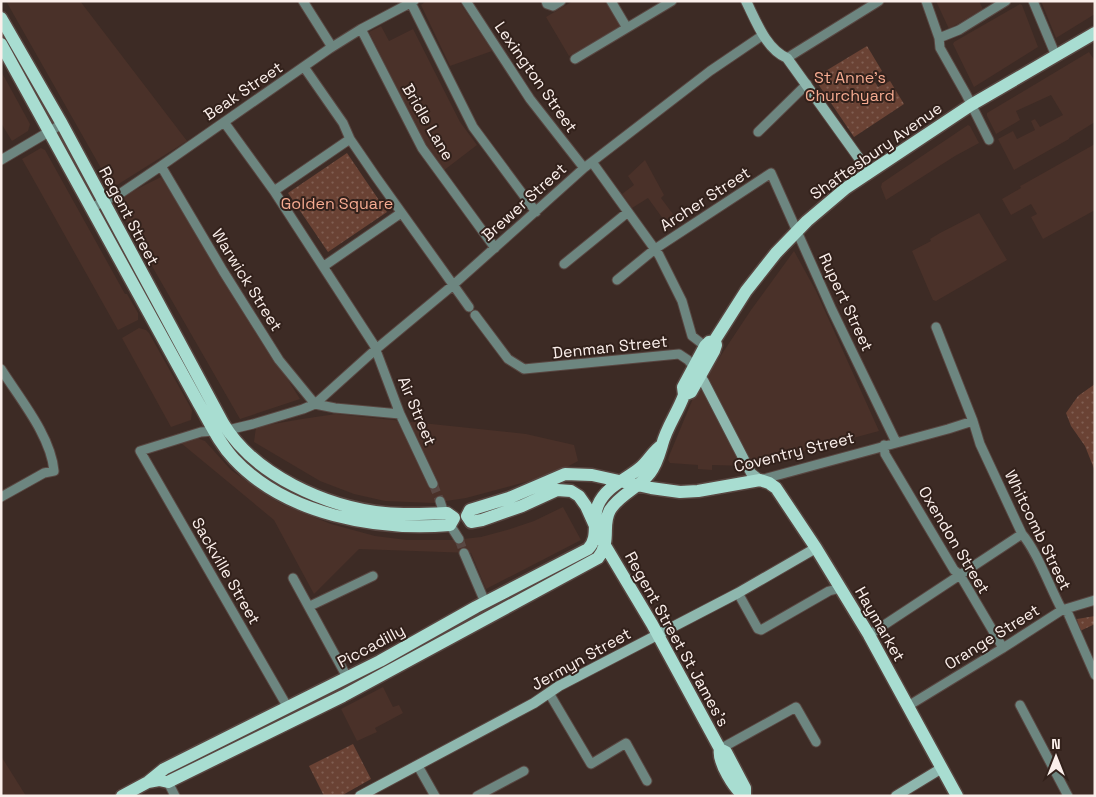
<svg xmlns="http://www.w3.org/2000/svg" width="1096" height="797" viewBox="0 0 1096 797" font-family="'Space Grotesk',sans-serif">
  <defs>
    <pattern id="grass-dots" width="8" height="8" patternUnits="userSpaceOnUse" patternTransform="scale(1.25)"><rect width="8" height="8" fill="#6a4234"/><path d="M2 2h.1M6 6h.1" fill="none" stroke="#805e52" stroke-width="1.8" stroke-linecap="round"/></pattern>
  </defs>
  <rect width="100%" height="100%" fill="#3d2b25"/>
  <path fill="#4a3129" d="M6 1H80L187 141 117 185 110 184Z
    M426 1H459L492 51 450 66 421 5Z
    M573 1H607L622 25 569 56 546 17Z
    M936 1H979L983 9 949 29Z
    M1041 1H1095V14L1056 38Z
    M1020 4 1022 5 1038 47 974 87 953 44 954 42Z
    M381 26 389 41 413 29 460 122 477 145 443 171 425 144 369 32Z
    M1089 52 1095 61V122L1069 138V139L1014 170 998 139 1013 131 1017 139 1035 130 1031 121 1035 119 1040 127 1063 115 1051 95 1016 111 1020 120 996 134 987 116V113Z
    M1 71 30 124 28 131 12 141 1 123Z
    M968 125 970 126 979 143 955 156 886 200 881 187 882 183Z
    M1095 144V210L1043 239 1031 217 1037 214 1031 204 1011 215 1002 199 1021 188 1020 186 1024 184Z
    M41 148 45 150 125 294H127L138 313V320L118 330 22 159Z
    M645 160 664 195 661 198 678 221 669 227 648 198 632 208 622 194 634 185 628 176Z
    M161 177 300 399 240 419 118 207 121 197Z
    M979 213 1007 260 936 301 933 300 912 251 931 241 930 239 940 233Z
    M794 251 816 291 879 431 749 466 712 465V470L698 469V465L670 463 668 460 669 456 694 396 751 310Z
    M139 328 146 330 149 333 192 410 191 420 171 427 122 338Z
    M336 414 526 434 574 445 578 461 552 475 466 498 433 503 385 501 354 494 320 481 254 442 256 427 302 419Z
    M197 438 205 441 231 470 266 495 283 505 331 524 375 536 407 540H454L481 537 507 530 534 521 563 507 581 540 486 589 471 553 359 549 314 594 274 520 181 443Z
    M383 687 393 707 399 705 403 713 375 728 377 732 357 741 341 709Z
    M1 756 26 796H5L1 790Z"/>
  <path fill="url(#grass-dots)" d="M867 46 882 71 872 77 878 87 890 81 904 104 854 137 814 78Z
    M347 153 387 212 328 252 288 193Z
    M1095 384V471L1085 446 1071 426 1066 413 1078 396Z
    M1095 616V624L1080 631 1077 619Z
    M353 744 371 779 341 796H324L309 766Z"/>
  <g fill="none" stroke-linecap="round" stroke-linejoin="round">
    <path stroke="#5a4843" stroke-width="9" stroke-dasharray="9 4.5" stroke-linecap="butt" d="M433 484 440 501
      M459 539 464 553"/>
    <defs>
      <path id="street" d="M303 1 332 47
        M466 1 530 99 584 168
        M546 1 547 4 553 6 561 1
        M611 1 627 28
        M926 1 939 38 940 48 966 94 989 140
        M1033 1 1056 56
        M411 3 473 127 536 212
        M361 29 422 148 495 248
        M939 38 959 30 1006 1
        M787 58 879 1
        M575 59 672 1
        M304 67 343 123 350 139 376 177 469 307
        M224 122 274 191 374 345 400 414 433 484
        M758 132 807 84
        M1 160 62 124
        M592 162 659 255 682 301 692 336 705 346
        M161 166 223 271 279 360 315 404
        M274 191 350 139
        M91 208 121 193 161 166 329 49 361 29 414 1
        M564 264 628 212
        M324 266 401 213
        M617 280 655 249 771 173 832 310 896 442
        M475 315 508 359 524 369 679 354 688 360 697 371
        M936 327 973 421 980 444 1022 534C1037 551 1050 588 1062 610L1067 611 1095 675
        M1 369C20 399 51 436 54 471L44 473 1 497
        M315 404 335 408 400 414
        M884 445 885 454 954 570 960 575 1003 648
        M760 480 948 429 973 421
        M440 501 444 513
        M450 525 459 539
        M464 553 485 602
        M293 578 347 677
        M738 593 758 629 761 630 829 591 841 588
        M310 606 373 576
        M869 635 1022 534
        M549 693 591 764 626 743 647 781
        M1020 705 1068 796
        M287 706 140 451 201 432 228 430 253 424 303 409 315 404 375 350 452 286 584 168 710 71 763 35
        M908 706 1003 648 1062 610 1095 600
        M720 749 796 707 816 742
        M418 766 435 796
        M168 782 175 796
        M477 796 524 771"/>
      <path id="secondary" d="M746 1C756 21 766 49 787 58L861 161 867 175
        M697 371 704 382 751 473 760 480
        M360 796 534 703 559 686 738 593 816 548
        M896 796 942 768"/>
      <path id="primary" d="M1 18 62 124 223 423C254 475 326 507 385 513 406 515 426 514 447 513L454 518
        M1 44 199 404C210 423 219 443 234 459 286 515 377 531 450 525L454 518
        M711 346 746 291 776 253 807 221 846 188 971 105 1095 33
        M684 395 691 392 714 351 716 345 715 341
        M467 516 470 510 509 498 565 474 592 475 651 488 680 492 698 491 760 480 769 483 776 488 816 548 869 635 957 796
        M467 516 471 522 482 520 522 506 557 490 571 491 579 496 586 506 600 537 652 624 720 749C717 761 735 791 745 796
        M720 749 726 752 745 788V795
        M148 782 159 780 168 782 343 696 598 558C612 540 601 526 610 510 620 494 639 488 650 473 657 464 659 455 662 445 666 428 678 412 684 395L683 387 705 346 709 342 715 341
        M122 796 148 782 164 769 380 661 476 607 588 549C600 537 591 520 598 505 606 486 626 480 641 467 649 460 653 451 662 445"/>
    </defs>
    <use href="#street" stroke="#584641" stroke-width="11"/>
    <use href="#secondary" stroke="#584641" stroke-width="12"/>
    <use href="#primary" stroke="#584641" stroke-width="15"/>
    <use href="#street" stroke="#6d8680" stroke-width="9"/>
    <use href="#secondary" stroke="#8eb7ae" stroke-width="10"/>
    <use href="#primary" stroke="#a8ddd1" stroke-width="12"/>
  </g>
  <g text-anchor="middle" dominant-baseline="central" stroke-width="4" stroke-linejoin="round" paint-order="stroke">
    <g font-size="16" fill="#fbefeb" stroke="#32211b">
      <text transform="translate(536 77) rotate(55)">Lexington Street</text>
      <text transform="translate(243 91) rotate(-34)">Beak Street</text>
      <text transform="translate(428 122) rotate(60)">Bridle Lane</text>
      <text transform="translate(876 151) rotate(-35)">Shaftesbury Avenue</text>
      <text transform="translate(705 199) rotate(-33)">Archer Street</text>
      <text transform="translate(524 202) rotate(-42)">Brewer Street</text>
      <text transform="translate(129 216) rotate(62)">Regent Street</text>
      <text transform="translate(247 280) rotate(58)">Warwick Street</text>
      <text transform="translate(846 302) rotate(65)">Rupert Street</text>
      <text transform="translate(610 347) rotate(-6)">Denman Street</text>
      <text transform="translate(417 411) rotate(67)">Air Street</text>
      <text transform="translate(794 452) rotate(-14)">Coventry Street</text>
      <text transform="translate(1038 530) rotate(64)">Whitcomb Street</text>
      <text transform="translate(954 540) rotate(59)">Oxendon Street</text>
      <text transform="translate(226 571) rotate(60)">Sackville Street</text>
      <text transform="translate(880 624) rotate(60)">Haymarket</text>
      <text transform="translate(992 637) rotate(-32)">Orange Street</text>
      <text transform="translate(677 639) rotate(61)">Regent Street St James's</text>
      <text transform="translate(371 646) rotate(-28)">Piccadilly</text>
      <text transform="translate(581 659) rotate(-29)">Jermyn Street</text>
    </g>
    <g font-size="16" fill="#f6ab91" stroke="#32211b">
      <text x="850" y="77">St Anne's<tspan x="850" dy="18">Churchyard</tspan></text>
      <text x="337" y="203">Golden Square</text>
    </g>
  </g>
  <rect width="1096" height="797" fill="none" stroke="#fbefeb" stroke-width="5"/>
  <g transform="translate(1056 757)" stroke="#32211b" stroke-width="4" paint-order="stroke">
  <path d="M0-4L9 19L0 12L-9 19Z" fill="#fbefeb"/>
  <text y="-8" font-size="14" font-weight="bold" text-anchor="middle" fill="#fbefeb">N</text>
  </g>
</svg>
